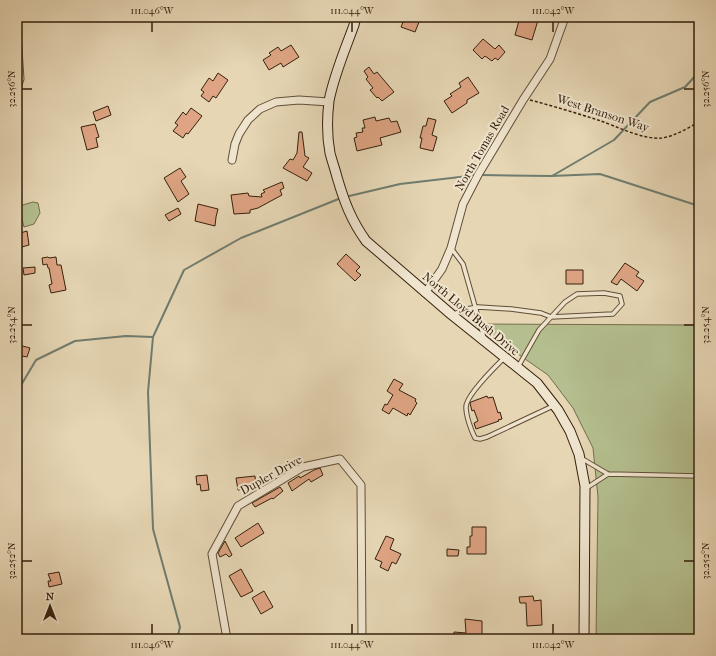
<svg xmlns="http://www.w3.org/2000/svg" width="716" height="656" viewBox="0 0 716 656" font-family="'IM FELL French Canon',serif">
  <rect width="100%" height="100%" fill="#e6d6b4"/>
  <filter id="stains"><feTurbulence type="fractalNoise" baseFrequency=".005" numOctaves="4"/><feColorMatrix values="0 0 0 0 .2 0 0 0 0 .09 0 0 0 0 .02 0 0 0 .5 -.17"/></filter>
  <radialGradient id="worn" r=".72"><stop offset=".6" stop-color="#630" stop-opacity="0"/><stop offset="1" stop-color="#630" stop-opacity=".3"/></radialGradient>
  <path fill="#b4be8e" stroke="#746f4e" d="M33 202 38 203 40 213 34 224 24 227 19 206Z
    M475 324 699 325V639H596L598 497 593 448 573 408 548 375Z"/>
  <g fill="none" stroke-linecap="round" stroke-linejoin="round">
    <path stroke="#6f7c6f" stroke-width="2" d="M481 175 551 176 600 174 699 206
      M552 176 614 140 650 102 685 87 699 72
      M345 197 400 184 477 175
      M17 392 36 360 75 341 126 336 153 337
      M177 639 180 627 153 529 148 392 153 337 184 270 241 238 341 198"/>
  </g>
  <path fill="#dea483" stroke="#35200d" d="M405 17H421L415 32 401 27Z
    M520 17H539L532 40 515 35Z
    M483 39 495 49 499 45 505 52 498 60 495 58 492 61 485 56 482 59 473 50Z
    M291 45 299 57 283 67 281 63 269 70 263 60 271 55 269 53 278 47 281 51Z
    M369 67 374 74 377 72 394 92 382 101 378 97 377 98 370 90 373 88 366 79 368 77 364 71Z
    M218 73 228 80 216 98 213 96 209 102 201 96 204 92 201 90 209 78 213 81Z
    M468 77 479 93 467 100V103L452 113 444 101 452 96 450 94 461 87 459 83Z
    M108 106 111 115 96 121 93 112Z
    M191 108 202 116 188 134 186 133 183 138 173 131 178 125 175 123 183 112 186 115Z
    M375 117 376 121 389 118 391 122 397 121 401 132 380 138 382 145 357 151 354 138 357 137 356 133 363 132 362 128H365L363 120Z
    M428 118 436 120 432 135 437 137 433 151 420 148 422 138H420L423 126H426Z
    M95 124 99 137 96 138 98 147 87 150 81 127Z
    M299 132H302L305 156 309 158 303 167 312 173 307 181 283 168 290 159 293 160 297 153Z
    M180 168 186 177 181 181 189 194 178 202 164 178Z
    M282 182 284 188 280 190 282 195 258 208 250 210V213L234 214 231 195 248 193 249 196 262 197 261 194 265 192 263 190Z
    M198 204 218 209 216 217 215 226 195 221Z
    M178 208 181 214 169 221 165 215Z
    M27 231 29 245 18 248 17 234Z
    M346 254 360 267 356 271 361 275 355 281 337 264Z
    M48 257 49 258 56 257 57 265H61L66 290 51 293 49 285 52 284 49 268H48L47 264 43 265 42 258Z
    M625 263 639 272 636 276 644 281 637 291 621 279 617 285 611 282Z
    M35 267V273L24 275 23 268Z
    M566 270H583V284H566Z
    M19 345 30 348 27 357 17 355V350Z
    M394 379 403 384 399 390 416 399 415 401 417 403 410 415 408 413 407 416 393 408 389 414 382 410 385 404 387 405 393 395 387 391Z
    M487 396 488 398 493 397 498 413 500 412 502 419 498 420 499 421 476 429 474 423 478 421 474 410 472 411 470 403 471 402Z
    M320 468 323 475 311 482 309 479 292 491 288 483 299 476 300 478 314 470Z
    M207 475 209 490 201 491 200 484 197 485 196 476Z
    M255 476 256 488 238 490 236 478Z
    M280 487 283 491 273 499 272 498 255 507 252 503Z
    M258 523 264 533 241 547 235 538Z
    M472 527H486V554H467V547H470V536H472Z
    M386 536 394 539 390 549 401 554 396 564 392 562 388 571 380 567 382 562 375 559Z
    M225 541 232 555 229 557 226 554 220 557 218 553Z
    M447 549 459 550 458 556H447Z
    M241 569 253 591 241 597 229 576Z
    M59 572 62 584 49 587 48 581H51L48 574Z
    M264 591 273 607 261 614 252 598Z
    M533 596 534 601 541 600 542 625 527 626 526 603H520L519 597Z
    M465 619 482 621V639H454V632L466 633Z"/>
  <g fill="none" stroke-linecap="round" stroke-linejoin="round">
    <defs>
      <path id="lane" d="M451 248 463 264 484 338
        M454 314 467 309 478 307 511 309 541 313 551 317 613 314 622 304 620 296 604 293 577 294 565 302 539 330 518 367
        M504 358C495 367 466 395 466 407 466 416 471 430 475 438L480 439 487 437 553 406
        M581 458 608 474 699 476
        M585 489 608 474"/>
      <path id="street" d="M17 35 20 79 17 87
        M232 160 235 144 239 134 248 120 260 109 276 102 299 100 329 102
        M425 293 442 269 451 248 463 204 478 175 523 100 550 59 565 17
        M227 639 212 554 238 506 303 467 340 459 361 485 362 639"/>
      <path id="secondary" d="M356 17 354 25C345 50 334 75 329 101 327 118 327 137 330 153 332 161 335 169 337 177 344 201 351 220 366 241L452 315 537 383 558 410 570 431 579 454 585 486 584 639"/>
    </defs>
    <use href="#lane" stroke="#614e37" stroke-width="5.5"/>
    <use href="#street" stroke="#614e37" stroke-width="9"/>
    <use href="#secondary" stroke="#35200d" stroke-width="11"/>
    <path stroke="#35200d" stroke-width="1.5" stroke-dasharray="3 2" stroke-linecap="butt" d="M530 100C553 106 576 113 598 120 616 126 643 140 662 138 675 136 688 128 699 122"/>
    <use href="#lane" stroke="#efe4ce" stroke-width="3.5"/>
    <use href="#street" stroke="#efe4ce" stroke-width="7"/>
    <use href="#secondary" stroke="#efe4ce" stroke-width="9"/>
  </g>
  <path fill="none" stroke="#35200d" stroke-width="1.5" d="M152 22V32M352 22V32M553 22V32M22 89H32M684 89H694M22 325H32M684 325H694M22 561H32M684 561H694M152 624V634M352 624V634M553 624V634"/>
  <g text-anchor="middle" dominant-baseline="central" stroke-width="4" stroke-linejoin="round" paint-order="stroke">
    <g font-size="12" fill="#35200d" stroke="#efe4ce">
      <text transform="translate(603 113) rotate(18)">West Branson Way</text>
      <text transform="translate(482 148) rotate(-60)">North Tomas Road</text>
      <text transform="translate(471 314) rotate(40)">North Lloyd Bush Drive</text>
      <text transform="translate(271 475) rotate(-29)">Dupler Drive</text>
    </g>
  </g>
  <rect width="716" height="656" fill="none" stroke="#e6d6b4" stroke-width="44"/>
  <g transform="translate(50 606)" stroke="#efe4ce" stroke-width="3" paint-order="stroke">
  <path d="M0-3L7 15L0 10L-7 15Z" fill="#35200d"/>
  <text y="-6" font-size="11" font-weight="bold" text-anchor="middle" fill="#35200d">N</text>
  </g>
  <rect x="22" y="22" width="672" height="612" fill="none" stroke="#35200d" stroke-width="1.5"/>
  <g font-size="10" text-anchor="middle" fill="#35200d">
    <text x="152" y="14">111.046°W</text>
    <text x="352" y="14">111.044°W</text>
    <text x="553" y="14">111.042°W</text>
    <text transform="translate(11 89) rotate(-90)" y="4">32.256°N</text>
    <text transform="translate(705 89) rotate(-90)" y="4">32.256°N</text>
    <text transform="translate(11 325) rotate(-90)" y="4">32.254°N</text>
    <text transform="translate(705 325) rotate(-90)" y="4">32.254°N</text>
    <text transform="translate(11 561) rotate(-90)" y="4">32.252°N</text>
    <text transform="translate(705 561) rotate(-90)" y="4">32.252°N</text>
    <text x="152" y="648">111.046°W</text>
    <text x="352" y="648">111.044°W</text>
    <text x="553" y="648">111.042°W</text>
  </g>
  <rect width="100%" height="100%" filter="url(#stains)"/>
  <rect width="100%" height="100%" fill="url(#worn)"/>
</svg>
